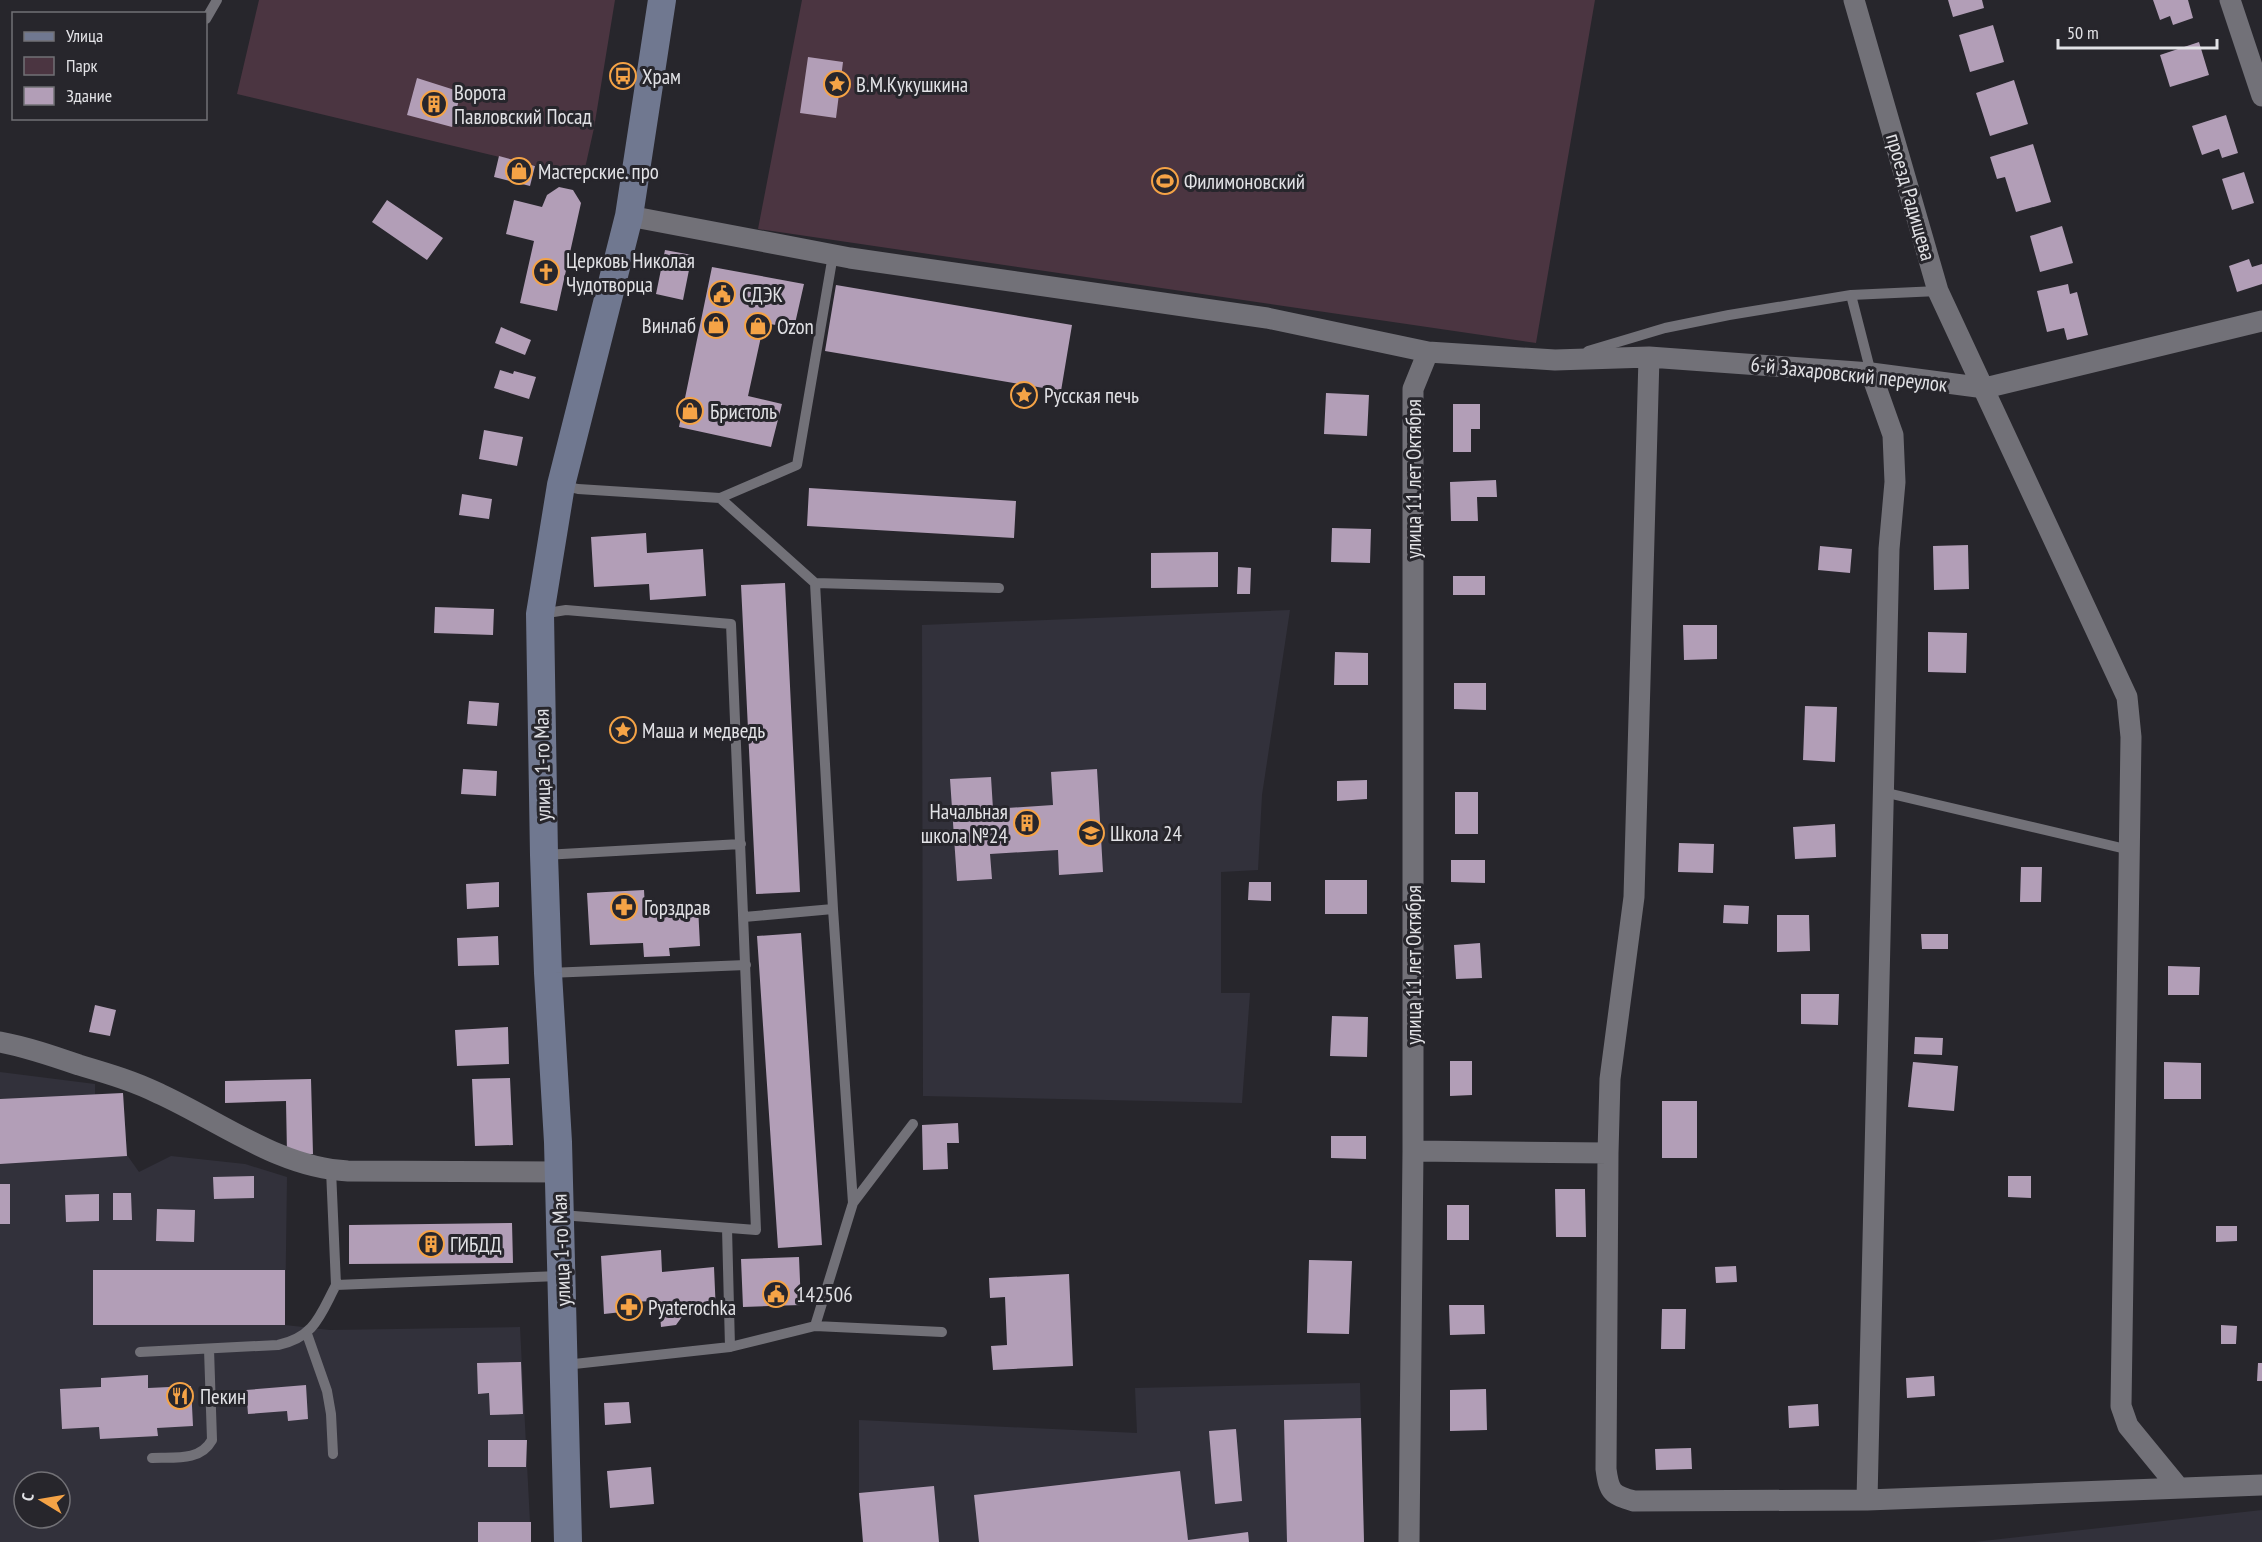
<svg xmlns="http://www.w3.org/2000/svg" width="2262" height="1542" viewBox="0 0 2262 1542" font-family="'PT Sans Narrow',sans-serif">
  <rect width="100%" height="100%" fill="#27262c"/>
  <path fill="#32313b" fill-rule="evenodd" d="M1290 610 1262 795 1258 870 1221 872V993H1250L1242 1103 923 1096 922 625Z
    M0 1072 95 1084V1094L123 1093 127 1155 139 1172 171 1156 245 1164 287 1177 285 1325 330 1330 520 1327 531 1542H0ZM24 1482H60V1518H24Z
    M1360 1383 1364 1542H863L859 1493V1420L1137 1433 1135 1388Z
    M2262 1510V1542H1974Z"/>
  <path fill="#4b3541" d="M259 0H615L594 128 583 177 237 94Z
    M802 0H1595L1536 343 758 229Z"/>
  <path fill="#b29eb7" d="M1948 0H1982L1984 8 1953 17Z
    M2153 0H2188L2193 18 2173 25 2170 16 2160 20Z
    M1993 25 2004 62 1970 72 1959 35Z
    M2199 42 2209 75 2170 87 2160 55Z
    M808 57 843 62 836 118 800 113Z
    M417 78 461 92 452 127 407 115Z
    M2014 80 2028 124 1990 136 1976 93Z
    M2226 115 2238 153 2222 158 2219 149 2202 155 2192 126Z
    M2033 144 2051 202 2016 212 2005 177 1997 179 1990 157Z
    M499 156 535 166 530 186 494 177Z
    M2244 172 2254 203 2232 210 2222 179Z
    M559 187 573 190 581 203 557 311 520 303 534 241 506 234 514 200 542 207 547 195Z
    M387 200 443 238 427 260 372 222Z
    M2062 226 2073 263 2040 272 2030 236Z
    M665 250 692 255 683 300 656 294Z
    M2249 259 2252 267 2262 264V284L2237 292 2229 266Z
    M712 267 804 284 794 328 764 323 748 396 782 404 771 447 679 427Z
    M2068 284 2070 294 2077 292 2088 335 2067 340 2064 328 2047 332 2037 291Z
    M836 285 1072 325 1061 391 825 351Z
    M501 327 531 340 525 355 495 343Z
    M500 370 513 374 514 371 536 377 529 399 494 388Z
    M1326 393 1369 395 1367 436 1324 434Z
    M1453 404H1480V429H1471V452H1453Z
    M484 430 523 437 517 466 479 459Z
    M1496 480 1497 497H1477L1478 521H1451L1450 482Z
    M809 488 1016 501 1014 538 807 526Z
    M462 494 492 499 489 519 459 515Z
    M1332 528 1371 529 1370 563 1331 562Z
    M646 533 647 553 703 549 706 596 650 600 649 584 594 587 591 537Z
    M1968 545 1969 589 1934 590 1933 546Z
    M1820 546 1852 549 1850 573 1818 570Z
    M1218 552V587L1151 588V553Z
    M1238 567 1251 568 1250 594H1237Z
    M1453 576H1485V595H1453Z
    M785 583 800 892 756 894 741 585Z
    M435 607 494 609 493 635 434 633Z
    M1683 625H1717V659L1684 660Z
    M1928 632 1967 633 1966 673 1928 672Z
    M1335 652 1368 653V685H1334Z
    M1454 683H1486V710L1454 709Z
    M469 701 499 703 497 726 467 724Z
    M1805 706 1837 707 1835 762 1803 760Z
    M463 769 497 771 496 796 461 794Z
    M1097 769 1103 872 1059 875 1058 850 990 854 992 879 957 881 950 779 991 777 993 809 1053 805 1051 772Z
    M1367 780V799L1337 801V781Z
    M1455 792H1478V834H1455Z
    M1835 824 1836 857 1795 859 1793 827Z
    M1679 843 1714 844 1713 873 1678 872Z
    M1451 860H1485V883L1451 882Z
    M2021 867H2042L2041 902H2020Z
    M1325 880H1367V914H1325Z
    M499 882V907L467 909 466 884Z
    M1249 882H1271V901L1248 900Z
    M644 890 645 908 698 906 700 946 669 948 670 956 644 957 643 943 590 945 587 893Z
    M1724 905 1749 906 1748 924 1723 923Z
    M1777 915H1809L1810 951 1777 952Z
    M801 933 822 1245 778 1248 757 936Z
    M1921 934H1948V949H1922Z
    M498 936 499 965 458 966 457 938Z
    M1480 943 1482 978 1456 979 1454 945Z
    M2168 966 2200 967 2199 995H2168Z
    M1801 994H1839L1838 1025 1801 1024Z
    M95 1005 116 1010 110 1036 89 1032Z
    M1332 1016 1368 1017 1367 1057 1330 1056Z
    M508 1027 509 1064 457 1066 455 1030Z
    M1915 1037 1943 1038 1942 1055 1914 1054Z
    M1450 1061H1472V1095L1450 1096Z
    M1913 1062 1958 1066 1954 1111 1908 1107Z
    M2164 1062 2201 1063V1099H2164Z
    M510 1078 513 1145 475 1146 472 1079Z
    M311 1079 313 1154H287L286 1101 225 1103V1081Z
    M123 1093 127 1156 0 1164V1099Z
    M1662 1101H1697V1158H1662Z
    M958 1123 959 1143H947L948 1169 923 1170 922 1125Z
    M1331 1136H1366V1159L1331 1158Z
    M254 1176V1198L214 1199 213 1177Z
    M2008 1176H2031V1198L2008 1197Z
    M0 1184H10V1224H0Z
    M1555 1189H1585L1586 1237H1556Z
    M113 1193H131L132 1220H113Z
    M99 1194V1221L66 1222 65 1195Z
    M1447 1205H1469V1240H1447Z
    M157 1209 195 1210 194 1242 156 1241Z
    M512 1223 513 1263 349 1264V1225Z
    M2216 1226H2237V1241L2216 1242Z
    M661 1250 662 1272 714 1267 716 1313 684 1314 676 1325 661 1327 659 1301 621 1302 622 1312 604 1314 601 1256Z
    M799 1257 801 1305 743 1307 741 1259Z
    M1309 1260 1352 1261 1349 1334 1307 1333Z
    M1736 1266 1737 1282 1716 1283 1715 1267Z
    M93 1270H285V1325H93Z
    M1069 1274 1073 1366 993 1370 991 1346 1007 1345 1005 1297 990 1298 989 1278Z
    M1449 1305H1484L1485 1334 1450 1335Z
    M1662 1309H1686L1685 1349H1661Z
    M2221 1325 2237 1326 2236 1344H2221Z
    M521 1362 523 1414 490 1415 489 1393 478 1394 477 1363Z
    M2258 1363H2262V1381H2257Z
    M148 1375V1388L191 1386 193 1426 157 1428 158 1436 100 1439 99 1427 62 1429 60 1389 101 1387V1378Z
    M1934 1376 1935 1396 1907 1398 1906 1378Z
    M306 1385 308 1419 288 1421 287 1411 248 1414 246 1390Z
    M1486 1389 1487 1430 1450 1431V1390Z
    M629 1402 631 1423 605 1425 604 1403Z
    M1818 1404 1819 1426 1789 1428 1788 1406Z
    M1361 1418 1364 1542H1287L1284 1420Z
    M1236 1429 1242 1501 1215 1504 1209 1431Z
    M488 1440H527L526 1467H488Z
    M1691 1448 1692 1469 1656 1470 1655 1449Z
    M651 1467 654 1504 610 1508 607 1471Z
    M1180 1471 1188 1540 1248 1532 1249 1542H979L974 1495Z
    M934 1486 939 1542H863L859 1493Z
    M478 1522H531V1542H478Z"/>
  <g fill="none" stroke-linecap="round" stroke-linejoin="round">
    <path stroke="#727178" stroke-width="10" d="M206 19 217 0
      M1851 295 1871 373
      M1588 351 1665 328 1729 315 1851 295 1938 291
      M561 485 578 489 720 498 815 583 999 588
      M720 498 797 465 833 255
      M541 614 566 610 731 624 756 1230 561 1215
      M1883 792 2130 850
      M544 855 741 844
      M744 917 833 909
      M548 973 746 965
      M331 1170 336 1285 559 1276
      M853 1203 913 1124
      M727 1228 730 1347
      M815 1326 853 1203 833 909 815 583
      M307 1334 327 1391 331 1414 333 1454
      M140 1352 278 1345C315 1337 320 1315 336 1285
      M565 1365 730 1347 815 1326 942 1332
      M152 1458C173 1457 200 1462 212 1440L209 1349"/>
    <path stroke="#727178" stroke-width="21" d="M1854 0 1938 291 2127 697 2131 737 2121 1406 2128 1426 2178 1487
      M2230 0 2262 96
      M629 216 850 258 1267 318 1428 352 1555 360 1649 357 1871 373 1985 388 2262 321
      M1649 357 1634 897 1610 1079 1608 1153 1606 1469C1609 1492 1612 1495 1634 1501L1867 1500 2262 1485
      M0 1042C27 1047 53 1056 79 1065 106 1073 134 1081 160 1094 221 1122 280 1168 348 1171L559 1172
      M1413 1151 1608 1153
      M1867 1500 1889 549 1895 482 1893 435 1871 373
      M1409 1542 1413 1151V389L1428 352"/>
    <path stroke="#707890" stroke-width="28" d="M568 1542 558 1142 548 973 544 855 540 614 561 485 629 216 662 0"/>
  </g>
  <defs>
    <symbol id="bus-ring" viewBox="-11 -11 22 22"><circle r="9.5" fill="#27262c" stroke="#f5a346" stroke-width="1.5"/><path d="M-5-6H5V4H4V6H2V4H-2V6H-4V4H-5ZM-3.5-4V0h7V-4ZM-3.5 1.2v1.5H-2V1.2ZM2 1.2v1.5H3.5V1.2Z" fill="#f5a346"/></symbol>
    <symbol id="sight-ring" viewBox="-11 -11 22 22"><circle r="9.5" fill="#27262c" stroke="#f5a346" stroke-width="1.5"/><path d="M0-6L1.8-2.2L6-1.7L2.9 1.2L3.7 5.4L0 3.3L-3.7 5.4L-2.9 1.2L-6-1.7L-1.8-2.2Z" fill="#f5a346"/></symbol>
    <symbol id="building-ring" viewBox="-11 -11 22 22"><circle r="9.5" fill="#27262c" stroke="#f5a346" stroke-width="1.5"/><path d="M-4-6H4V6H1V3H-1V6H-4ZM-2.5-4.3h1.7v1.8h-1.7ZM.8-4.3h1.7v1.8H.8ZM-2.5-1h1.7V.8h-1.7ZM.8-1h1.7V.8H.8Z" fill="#f5a346"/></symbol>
    <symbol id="shop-ring" viewBox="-11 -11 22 22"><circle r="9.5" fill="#27262c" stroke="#f5a346" stroke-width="1.5"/><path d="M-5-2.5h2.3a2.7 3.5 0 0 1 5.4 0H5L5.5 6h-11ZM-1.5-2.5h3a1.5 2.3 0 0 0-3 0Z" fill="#f5a346"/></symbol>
    <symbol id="stadium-ring" viewBox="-11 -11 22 22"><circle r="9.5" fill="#27262c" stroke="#f5a346" stroke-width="1.5"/><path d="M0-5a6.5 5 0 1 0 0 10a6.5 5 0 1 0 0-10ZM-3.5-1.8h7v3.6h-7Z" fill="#f5a346"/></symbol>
    <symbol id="church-ring" viewBox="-11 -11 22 22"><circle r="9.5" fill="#27262c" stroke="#f5a346" stroke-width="1.5"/><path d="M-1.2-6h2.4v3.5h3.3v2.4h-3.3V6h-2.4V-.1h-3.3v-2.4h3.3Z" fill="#f5a346"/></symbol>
    <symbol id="civic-ring" viewBox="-11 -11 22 22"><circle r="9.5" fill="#27262c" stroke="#f5a346" stroke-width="1.5"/><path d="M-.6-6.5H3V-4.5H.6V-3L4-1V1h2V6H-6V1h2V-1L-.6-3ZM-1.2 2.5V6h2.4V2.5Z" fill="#f5a346"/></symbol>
    <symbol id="school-ring" viewBox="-11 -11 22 22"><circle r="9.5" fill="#27262c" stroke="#f5a346" stroke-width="1.5"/><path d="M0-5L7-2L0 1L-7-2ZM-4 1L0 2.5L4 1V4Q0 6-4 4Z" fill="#f5a346"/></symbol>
    <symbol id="pharmacy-ring" viewBox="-11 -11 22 22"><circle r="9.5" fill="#27262c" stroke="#f5a346" stroke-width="1.5"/><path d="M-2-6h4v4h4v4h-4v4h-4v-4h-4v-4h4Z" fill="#f5a346"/></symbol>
    <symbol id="restaurant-ring" viewBox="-11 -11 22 22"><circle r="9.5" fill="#27262c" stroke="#f5a346" stroke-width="1.5"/><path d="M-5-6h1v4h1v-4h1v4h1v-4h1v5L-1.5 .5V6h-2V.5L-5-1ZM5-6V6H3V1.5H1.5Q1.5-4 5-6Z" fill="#f5a346"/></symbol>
  </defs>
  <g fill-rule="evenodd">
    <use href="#bus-ring" x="608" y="61" width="30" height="30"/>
    <use href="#sight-ring" x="822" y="69" width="30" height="30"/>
    <use href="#building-ring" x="419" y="89" width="30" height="30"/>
    <use href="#shop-ring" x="504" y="156" width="30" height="30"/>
    <use href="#stadium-ring" x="1150" y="166" width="30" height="30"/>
    <use href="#church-ring" x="531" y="257" width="30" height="30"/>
    <use href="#civic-ring" x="707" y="279" width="30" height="30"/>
    <use href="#shop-ring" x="701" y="310" width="30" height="30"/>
    <use href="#shop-ring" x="743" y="311" width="30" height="30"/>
    <use href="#sight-ring" x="1009" y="380" width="30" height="30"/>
    <use href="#shop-ring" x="675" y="396" width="30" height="30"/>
    <use href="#sight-ring" x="608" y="715" width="30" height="30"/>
    <use href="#building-ring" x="1012" y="808" width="30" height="30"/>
    <use href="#school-ring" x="1076" y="818" width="30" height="30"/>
    <use href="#pharmacy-ring" x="609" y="892" width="30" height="30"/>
    <use href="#building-ring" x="416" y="1229" width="30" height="30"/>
    <use href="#civic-ring" x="761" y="1279" width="30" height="30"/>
    <use href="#pharmacy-ring" x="614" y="1292" width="30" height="30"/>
    <use href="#restaurant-ring" x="165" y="1381" width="30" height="30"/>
  </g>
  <g text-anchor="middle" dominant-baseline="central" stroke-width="6" stroke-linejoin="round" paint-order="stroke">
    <g font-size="21" fill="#e2e2e6" stroke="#27262c" text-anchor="start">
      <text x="642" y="76">Храм</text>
      <text x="856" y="84">В.М.Кукушкина</text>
      <text x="454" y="92">Ворота<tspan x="454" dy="24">Павловский Посад</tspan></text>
      <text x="538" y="171">Мастерские. про</text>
      <text x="1184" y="181">Филимоновский</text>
      <text x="566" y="260">Церковь Николая<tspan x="566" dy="24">Чудотворца</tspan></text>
      <text x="742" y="294">СДЭК</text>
      <text x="696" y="325" text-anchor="end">Винлаб</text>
      <text x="777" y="326">Ozon</text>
      <text x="1044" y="395">Русская печь</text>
      <text x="710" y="411">Бристоль</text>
      <text x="642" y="730">Маша и медведь</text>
      <text x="1008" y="811" text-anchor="end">Начальная<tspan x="1008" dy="24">школа №24</tspan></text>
      <text x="1110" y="833">Школа 24</text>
      <text x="644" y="907">Горздрав</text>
      <text x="450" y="1244">ГИБДД</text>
      <text x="796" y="1294">142506</text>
      <text x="648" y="1307">Pyaterochka</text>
      <text x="200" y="1396">Пекин</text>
    </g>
    <g font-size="21" fill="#e2e2e6" stroke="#27262c">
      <text transform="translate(1911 197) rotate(74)">проезд Радищева</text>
      <text transform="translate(1849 374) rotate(6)">6-й Захаровский переулок</text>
      <text transform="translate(1413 479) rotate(-90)">улица 11 лет Октября</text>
      <text transform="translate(542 765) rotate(-91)">улица 1-го Мая</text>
      <text transform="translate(1413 965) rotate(-90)">улица 11 лет Октября</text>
      <text transform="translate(561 1250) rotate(-92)">улица 1-го Мая</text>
    </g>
  </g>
  <rect x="12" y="12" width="195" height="108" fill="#27262c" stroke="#727176" stroke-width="1.5"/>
  <rect x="24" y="32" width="30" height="9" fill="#707890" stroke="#727176" stroke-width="1.5"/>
  <text x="66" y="42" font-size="18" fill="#e2e2e6">Улица</text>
  <rect x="24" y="57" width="30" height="18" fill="#4b3541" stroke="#727176" stroke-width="1.5"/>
  <text x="66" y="72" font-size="18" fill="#e2e2e6">Парк</text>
  <rect x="24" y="87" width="30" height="18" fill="#b29eb7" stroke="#727176" stroke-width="1.5"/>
  <text x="66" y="102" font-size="18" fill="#e2e2e6">Здание</text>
  <g transform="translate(42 1500) rotate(281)"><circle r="28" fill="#27262c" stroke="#727176" stroke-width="1.5"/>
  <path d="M0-4.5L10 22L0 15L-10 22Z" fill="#f5a346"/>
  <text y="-9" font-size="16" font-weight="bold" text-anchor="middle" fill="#e2e2e6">С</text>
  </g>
  <path d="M2058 39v9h159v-9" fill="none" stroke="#e2e2e6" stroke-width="3"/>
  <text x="2067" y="39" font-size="18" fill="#e2e2e6" stroke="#27262c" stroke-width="4.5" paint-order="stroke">50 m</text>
</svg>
